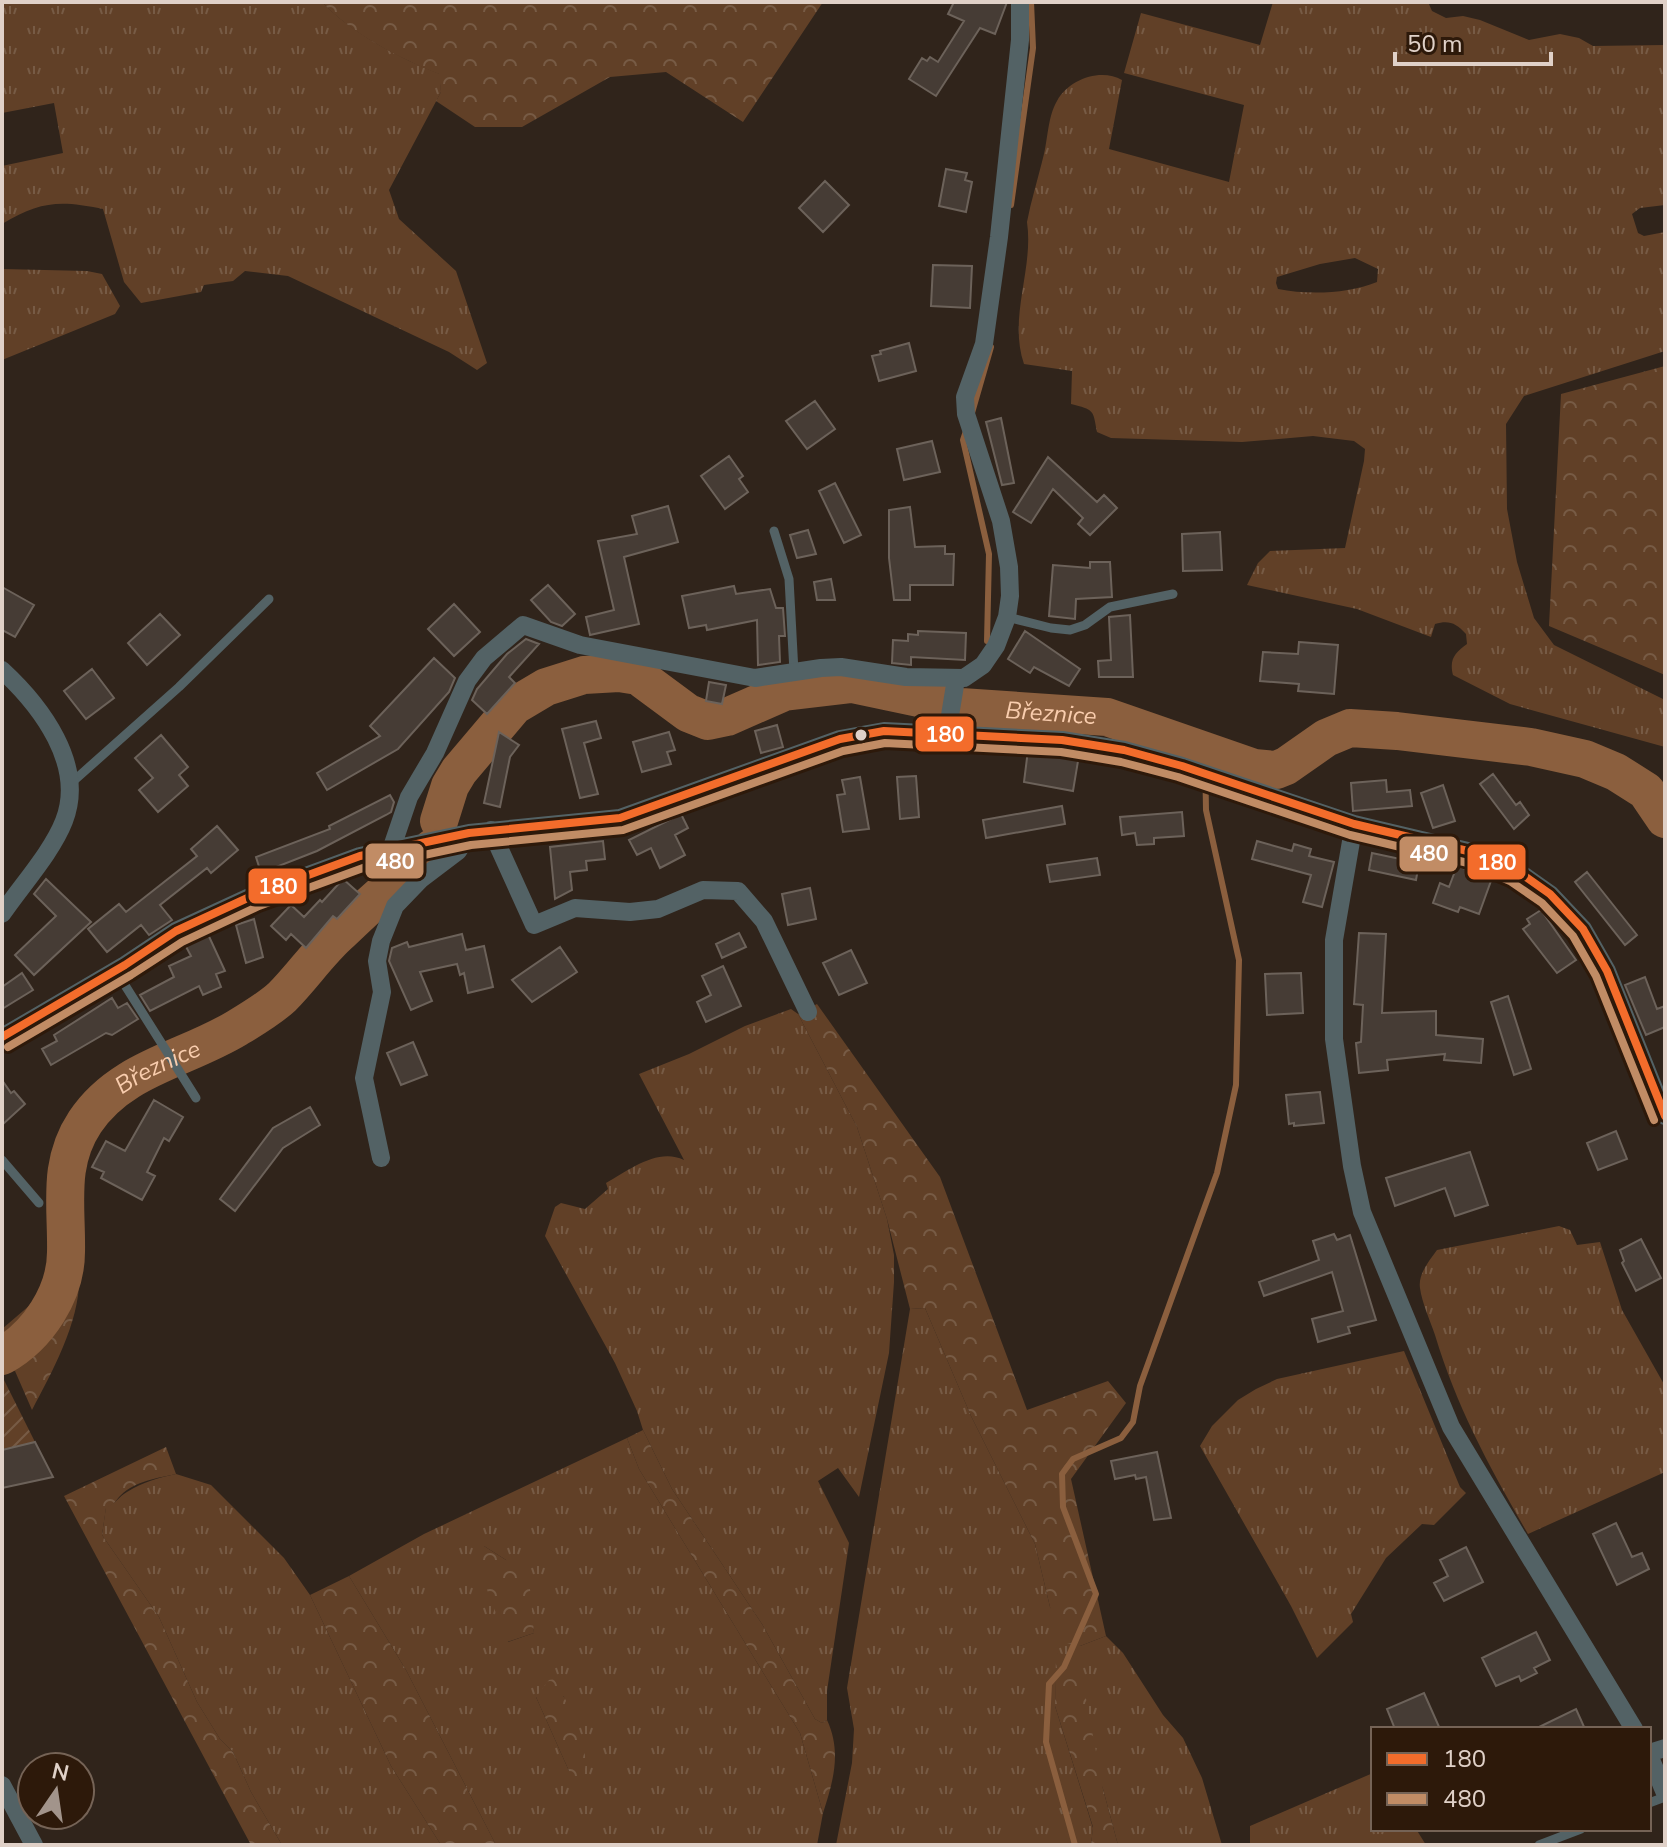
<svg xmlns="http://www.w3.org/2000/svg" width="1667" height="1847" viewBox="0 0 1667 1847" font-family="'Nunito Sans',sans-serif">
  <defs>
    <pattern id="grass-tufts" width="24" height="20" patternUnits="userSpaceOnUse" patternTransform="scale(2)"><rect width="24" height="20" fill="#614027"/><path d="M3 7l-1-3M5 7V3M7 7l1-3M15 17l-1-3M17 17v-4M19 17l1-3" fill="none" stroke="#775b45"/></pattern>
    <pattern id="forest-crowns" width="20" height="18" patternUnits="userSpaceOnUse" patternTransform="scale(2)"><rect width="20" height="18" fill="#614027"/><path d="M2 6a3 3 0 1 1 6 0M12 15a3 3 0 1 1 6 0" fill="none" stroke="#775b45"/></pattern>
    <pattern id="garden-furrows" width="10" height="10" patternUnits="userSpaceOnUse" patternTransform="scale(2)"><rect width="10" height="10" fill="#614027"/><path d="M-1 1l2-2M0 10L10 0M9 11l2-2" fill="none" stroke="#775b45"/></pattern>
  </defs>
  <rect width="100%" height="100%" fill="#30241b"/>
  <path fill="url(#grass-tufts)" fill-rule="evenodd" d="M2 2H322C350 32 401 59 440 74L441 92 389 190 399 219 456 271 487 363 477 370 449 352 288 276 245 271 233 281 204 285 201 292 141 303 124 282 103 209C60 200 40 201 2 224V166L63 153 54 103 2 113Z
    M1273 2H1428L1432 11 1446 18 1463 16 1480 20 1529 40 1560 34 1579 38 1593 46 1665 45V205L1640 208 1632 214 1638 233 1644 236 1665 232V351L1524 396 1506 424 1507 509 1517 562 1534 618 1554 645 1665 700V747L1510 704 1453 675C1449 659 1455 653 1467 644L1466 634C1456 623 1449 620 1435 624L1431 637 1357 609 1247 585 1258 563 1270 551 1345 548 1364 461 1365 449 1354 441 1313 436 1242 442 1111 438 1097 432C1093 409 1094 410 1071 404L1072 371 1024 364C1008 317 1034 269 1027 222 1031 201 1037 182 1042 162 1048 143 1047 118 1057 101 1069 79 1101 68 1122 80L1109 149 1229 182 1244 105 1124 73 1141 13 1260 45ZM1355 258 1378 269 1377 282C1348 294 1308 295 1278 289L1276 283 1277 277 1320 264Z
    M2 269 87 271 102 274 120 306 115 314 2 360Z
    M791 1009 798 1014 857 1127 887 1219 894 1255V1282L889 1353 859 1497 838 1468 818 1481 849 1543 827 1691V1720L822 1723 815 1719 762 1624 672 1489 643 1430 637 1411 615 1363 545 1236 555 1207 561 1203 585 1209 608 1189 606 1183C629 1170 658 1147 684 1160L639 1074 689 1054 745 1026Z
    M1559 1226 1570 1230 1577 1245 1600 1242 1622 1310 1665 1386V1472L1528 1534C1490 1468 1457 1408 1435 1335 1430 1320 1422 1303 1420 1288 1418 1274 1429 1261 1437 1250Z
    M925 1308 971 1416 1035 1544 1050 1607 1080 1646 1106 1636 1123 1653 1163 1715 1183 1738 1202 1778 1222 1845H1118L1103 1789 1057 1653 1055 1706 1093 1828 1091 1845H836L852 1763 854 1729 847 1688 910 1309Z
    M1404 1351 1460 1487 1466 1493 1434 1525 1422 1524 1386 1558 1351 1614 1353 1622 1317 1658 1291 1606 1200 1446 1212 1426 1238 1400 1256 1389 1277 1379Z
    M627 1438 639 1469 800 1733 823 1813 817 1845H496L406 1670 349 1576 424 1534ZM484 1546 506 1560 531 1615 534 1633 508 1642ZM564 1696 569 1771 536 1697Z
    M176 1474 211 1485 284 1558 310 1595 391 1766 441 1845H282L251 1792 233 1752 220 1739 197 1702 159 1617 102 1535 106 1507C116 1504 118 1497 127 1492 143 1482 158 1478 176 1474Z
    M1373 1773V1829H1416L1426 1845H1250V1826Z"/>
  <path fill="url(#forest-crowns)" d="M322 2H823L743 122 666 72 610 77 522 127H475L436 101 441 92 439 74C399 58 352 34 322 2Z
    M1665 366V675L1549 626 1561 394Z
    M817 1004 940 1177 1027 1410 1108 1381 1126 1403 1071 1479 1106 1636 1080 1646 1062 1642 1050 1607 1035 1544 971 1416 925 1308 910 1309 887 1219 857 1127 798 1014Z
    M53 1258 78 1263C86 1311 54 1368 32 1410L15 1371 2 1373V1329L37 1299Z
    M643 1430 672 1489 762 1624 815 1719 822 1723 827 1720C842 1752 833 1782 823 1813L800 1733 639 1469 627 1438Z
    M166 1447 176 1474C158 1478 135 1481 121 1495 115 1501 115 1504 106 1508L102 1535 159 1617 197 1702 220 1739 233 1752 251 1792 282 1845H251L64 1496Z
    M484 1546 506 1560 521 1563 529 1578 534 1633 507 1642 473 1553Z
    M349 1576 406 1670 496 1845H441L391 1766 310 1595Z
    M1056 1653 1078 1656 1103 1789 1118 1845H1091L1093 1827 1055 1706Z
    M554 1679C570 1707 593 1747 583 1779L576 1780 569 1771 536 1697 549 1680Z"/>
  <path fill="url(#garden-furrows)" d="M2 1376 35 1442 2 1450Z"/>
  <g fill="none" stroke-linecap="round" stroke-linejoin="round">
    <path stroke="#8b5f3e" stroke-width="6" d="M1011 205 1033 48 1031 2
      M972 413 991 347
      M966 431 963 440 989 554 987 641
      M961 707 973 694
      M1075 1845 1046 1742 1049 1684 1064 1667 1096 1594 1063 1507 1062 1474 1073 1459 1121 1438 1133 1422 1140 1386 1217 1173 1236 1085 1239 960 1206 810 1205 752"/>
    <g stroke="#8b5f3e" stroke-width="38">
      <path id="s1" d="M439 821 450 786 459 771 514 706 546 687 584 675 619 673 638 676 688 713 708 721 727 717 784 692 852 684 961 707 1107 717 1254 768 1276 770 1286 766 1326 738 1350 728 1397 731 1531 747 1585 759 1616 772 1646 791 1665 819"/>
      <path id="s2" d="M2 1356C38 1336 66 1293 66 1252 67 1206 57 1164 85 1122 121 1068 184 1060 237 1028 252 1019 269 1009 282 997 302 977 318 953 339 934 355 919 371 903 388 889 403 876 423 866 432 848"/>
    </g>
  </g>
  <path fill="#463c35" stroke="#6c625a" stroke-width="2" d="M954 2H1007L995 34 980 28 936 96 909 79 922 58 927 61 930 57 938 62 964 21 948 14Z
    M946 169 967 173 965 180 972 182 966 212 939 206Z
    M825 181 849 205 823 232 799 208Z
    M933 265 972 266 970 308 931 306Z
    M909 343 916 371 879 381 872 356 881 354 880 351Z
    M815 401 835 429 807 449 786 421Z
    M1001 418 1014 483 1002 485 986 422Z
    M932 441 940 472 904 480 897 449Z
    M729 456 743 476 739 479 748 492 725 509 701 476Z
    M1048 457 1097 502 1104 495 1117 508 1090 535 1078 524 1083 518 1053 489 1031 523 1013 512Z
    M835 483 861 535 844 543 819 491Z
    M668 506 678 542 624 557 639 624 590 635 586 617 614 610 598 541 637 534 632 516Z
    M910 507 915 547 945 546V554H954L953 585H910V600H894L889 558V510Z
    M808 530 816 554 797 558 790 535Z
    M1220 532 1222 570 1183 571 1182 534Z
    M1090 562H1110L1112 597 1076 599 1075 619 1049 616 1053 565 1090 568Z
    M831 579 835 600H817L814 582Z
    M548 585 575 614 562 626 551 622 531 600Z
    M734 586 736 594 770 589 776 608H783L785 636H779L780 662 758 665 757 620 707 630 706 625 689 628 682 596Z
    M2 587 34 605 15 637 2 630Z
    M454 604 480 632 454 656 428 629Z
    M160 614 180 635 147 665 128 643Z
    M1130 615 1133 677H1099L1098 661 1111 660 1109 617Z
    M918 631 966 633 965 660 911 657V665L892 663 893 640 908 641V634L918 635Z
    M1025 631 1080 669 1069 686 1034 667 1030 673 1008 659Z
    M526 639 539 644 509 677 515 683 487 714 472 700 477 689 507 654Z
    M1299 642 1338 645 1334 694 1298 691 1299 684 1260 681 1263 652 1298 654Z
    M434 658 455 678 449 692 398 749 327 790 317 773 380 736 370 726Z
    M92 669 114 698 86 719 64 691Z
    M709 682 726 685 722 704 706 701Z
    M596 721 601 738 584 743 598 794 580 798 562 729Z
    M777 725 783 747 761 753 755 731Z
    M499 732 519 745 510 757 500 807 484 803Z
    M669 732 675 750 667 752 671 764 642 772 633 742Z
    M161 735 188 767 179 775 188 786 158 812 139 790 153 778 135 758Z
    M1028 750 1079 755 1073 791 1024 782Z
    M1493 774 1516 805 1520 802 1529 815 1514 829 1480 784Z
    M916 776 919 817 900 819 897 777Z
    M860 777 869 829 843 832 837 795 845 794 842 780Z
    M1386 780 1387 792 1410 790 1412 806 1353 811 1351 783Z
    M1443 785 1455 821 1433 828 1421 793Z
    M390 795 394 802 391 812 386 815 317 851 261 873 256 857 330 829 329 826Z
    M1062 806 1065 824 986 838 983 820Z
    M1182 812 1184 836 1154 838V844L1137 845 1135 833 1122 835 1120 817Z
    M681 814 688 828 675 835 685 855 660 868 651 848 637 855 629 840Z
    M217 826 238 850 211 873 207 868 160 905 172 920 149 935 141 925 107 952 88 929 119 904 126 912 197 856 191 849Z
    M603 841 605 859 586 861 587 870 570 872 572 890 555 899 550 847Z
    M1257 841 1292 851 1294 844 1311 849 1309 856 1334 862 1322 907 1303 902 1311 875 1252 859Z
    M1372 853 1419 863 1416 880 1369 870Z
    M1097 858 1100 875 1050 882 1047 865Z
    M1457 866 1492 878 1479 914 1460 907 1458 912 1433 903 1440 883 1449 887Z
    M1587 872 1637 935 1625 945 1575 882Z
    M46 879 91 922 34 975 15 955 56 916 34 894Z
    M343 879 360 894 337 919 333 916 306 948 291 934 286 940 271 926 291 905 304 917 320 900 322 902Z
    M810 888 816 919 788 925 782 894Z
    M1541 910 1576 960 1557 973 1523 929 1530 924 1527 919Z
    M254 919 263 957 246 963 236 925Z
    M206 930 225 971 216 974 221 987 203 995 199 986 150 1011 140 995 174 977 169 966 191 956 183 941Z
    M739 933 746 947 722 958 716 944Z
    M1359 933 1386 934 1382 1013 1436 1011V1035L1483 1039 1481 1063 1444 1060 1445 1054 1387 1060 1388 1070 1359 1073 1356 1043 1361 1042 1363 1005 1354 1004Z
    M462 934 466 950 484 946 493 987 468 993 464 973 460 975 457 964 420 972 432 1001 411 1010 389 961 392 948 407 942 409 947Z
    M560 947 577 972 532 1002 512 980Z
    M851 950 867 983 839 995 823 963Z
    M723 966 741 1006 706 1022 697 1002 711 995 702 976Z
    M22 973 33 990 2 1009V987Z
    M1301 973 1303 1013 1267 1015 1265 974Z
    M1645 977 1657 1009 1665 1006V1027L1646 1035 1625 985Z
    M1508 996 1531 1069 1514 1075 1491 1002Z
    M112 998 118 1008 127 1003 138 1019 112 1035 106 1033 51 1065 42 1049 57 1041 54 1035Z
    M413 1042 427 1075 401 1085 387 1053Z
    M2 1080 11 1093 14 1091 25 1104 2 1125Z
    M1320 1092 1324 1123 1294 1126V1123L1289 1124 1286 1095Z
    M154 1100 183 1117 169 1141 164 1138 147 1172 155 1176 142 1200 101 1178 104 1172 92 1167 106 1141 125 1151Z
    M310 1107 320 1125 283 1148 235 1211 220 1199 273 1128Z
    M1616 1131 1627 1159 1598 1170 1587 1143Z
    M1470 1152 1488 1205 1455 1216 1445 1188 1395 1206 1386 1178Z
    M1334 1234 1337 1240 1350 1235 1376 1320 1348 1327 1350 1333 1318 1342 1312 1319 1343 1311 1332 1272 1264 1296 1259 1282 1319 1260 1313 1241Z
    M1641 1239 1661 1278 1636 1291 1622 1263 1624 1261 1620 1250Z
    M35 1442 53 1477 2 1488V1450Z
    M1157 1452 1171 1518 1154 1520 1146 1477 1136 1479 1135 1475 1115 1479 1111 1461Z
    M1616 1523 1632 1557 1642 1553 1649 1569 1617 1585 1593 1534Z
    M1466 1547 1483 1582 1444 1601 1434 1583 1448 1576 1440 1560Z
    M1536 1632 1550 1660 1534 1668 1537 1673 1521 1681 1519 1676 1496 1686 1482 1658Z
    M1424 1693 1440 1729H1395L1387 1709Z
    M1576 1709 1585 1729H1535Z"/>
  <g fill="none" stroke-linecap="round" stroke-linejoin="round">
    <path stroke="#536265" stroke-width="9" d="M774 531 789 579 794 672
      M1007 617 1051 628 1070 630 1085 625 1110 607 1173 594
      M69 785 179 687 269 599
      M116 971 196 1098
      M2 1160 39 1203
      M1649 1803 1665 1797
      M1539 1845 1581 1829"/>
    <path stroke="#536265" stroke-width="18" d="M2 670C41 706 86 765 64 821 52 852 21 886 2 914
      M947 734 956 679
      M1354 824 1334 940V1039L1352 1166 1362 1212 1451 1427 1634 1729
      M491 830 534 925 575 908 630 912 658 909 703 890 738 891 764 921 808 1012
      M392 847 409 797 435 753 467 681 484 658 523 625 580 645 755 678 821 668 841 667 906 677 964 678 983 665 996 646 1007 617 1010 596 1009 567 1001 521 966 414 965 397 984 344 999 237 1020 40V2
      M2 1037 125 965 176 931 254 895 360 856 469 833 620 818 840 739 884 731 1062 740 1124 750 1182 766 1354 824 1472 852 1516 870 1550 894 1583 929 1607 971 1665 1116
      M381 1158 364 1078 382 992 377 961 381 941 395 906 421 879 458 851 469 833
      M1649 1753 1665 1748
      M1649 1755 1665 1793
      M2 1785 34 1845"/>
    <defs>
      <path id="bus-1" d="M2 1037 125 965 176 931 254 895 360 856 469 833 620 818 840 739 884 731 1062 740 1124 750 1182 766 1354 824 1472 852 1516 870 1550 894 1583 929 1607 971 1665 1116"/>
      <path id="bus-2" d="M8 1047 131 975 182 942 259 906 363 868 471 845 623 830 843 751 885 743 1061 752 1121 762 1178 777 1350 835 1468 863 1510 881 1542 903 1573 936 1596 976 1654 1120"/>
    </defs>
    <use href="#bus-1" stroke="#2d190a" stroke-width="14"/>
    <use href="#bus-2" stroke="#2d190a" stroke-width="14"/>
    <use href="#bus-1" stroke="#f36c2b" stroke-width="8"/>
    <use href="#bus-2" stroke="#c18c65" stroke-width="8"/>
  </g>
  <circle fill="#e0d1c8" stroke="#2d190a" stroke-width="3" cx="861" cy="735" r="7"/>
  <g text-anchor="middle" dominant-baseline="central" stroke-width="6" stroke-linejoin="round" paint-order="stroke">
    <g font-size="24" font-style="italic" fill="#f9cdae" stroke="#2d190a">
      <text stroke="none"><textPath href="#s1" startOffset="706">Březnice</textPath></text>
      <text stroke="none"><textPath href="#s2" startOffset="354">Březnice</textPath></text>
    </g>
  </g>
  <g stroke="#2d190a" stroke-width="3">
    <rect x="914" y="715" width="61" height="38" rx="8" fill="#f36c2b"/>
    <rect x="1398" y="835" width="61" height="38" rx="8" fill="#c18c65"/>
    <rect x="364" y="842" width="61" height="38" rx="8" fill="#c18c65"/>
    <rect x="1466" y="843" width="61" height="38" rx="8" fill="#f36c2b"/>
    <rect x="247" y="867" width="61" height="38" rx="8" fill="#f36c2b"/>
  </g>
  <g font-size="22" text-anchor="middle" font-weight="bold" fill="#fff">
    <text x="945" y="742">180</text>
    <text x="1429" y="861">480</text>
    <text x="395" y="869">480</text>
    <text x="1497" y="870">180</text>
    <text x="278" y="894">180</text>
  </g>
  <rect width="1667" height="1847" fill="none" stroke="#e0d1c8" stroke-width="8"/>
  <rect x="1371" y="1727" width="280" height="104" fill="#2d190a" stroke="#756356" stroke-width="2"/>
  <rect x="1387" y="1753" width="40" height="12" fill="#f36c2b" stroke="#756356" stroke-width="2"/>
  <text x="1443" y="1767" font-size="24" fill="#e0d1c8">180</text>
  <rect x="1387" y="1793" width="40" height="12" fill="#c18c65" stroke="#756356" stroke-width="2"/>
  <text x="1443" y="1807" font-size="24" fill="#e0d1c8">480</text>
  <g transform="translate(56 1791) rotate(13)"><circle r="38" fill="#2d190a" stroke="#756356" stroke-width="2"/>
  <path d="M0-6L14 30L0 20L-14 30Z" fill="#a2948b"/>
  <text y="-12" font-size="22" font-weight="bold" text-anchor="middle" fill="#e0d1c8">N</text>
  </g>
  <path d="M1395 52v12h156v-12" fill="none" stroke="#e0d1c8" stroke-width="4"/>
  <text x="1407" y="52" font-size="24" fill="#e0d1c8" stroke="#2d190a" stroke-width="6" paint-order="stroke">50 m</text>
</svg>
